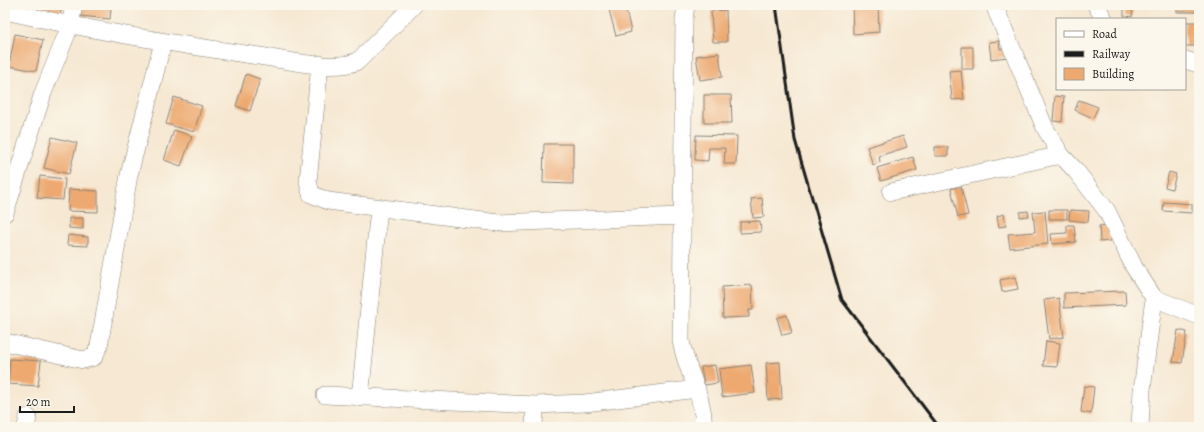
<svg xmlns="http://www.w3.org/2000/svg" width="1204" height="432" viewBox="0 0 1204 432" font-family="Alegreya,serif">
  <rect width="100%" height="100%" fill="#fbf7ec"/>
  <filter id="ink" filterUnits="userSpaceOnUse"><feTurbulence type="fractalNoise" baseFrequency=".025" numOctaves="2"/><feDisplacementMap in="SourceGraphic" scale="8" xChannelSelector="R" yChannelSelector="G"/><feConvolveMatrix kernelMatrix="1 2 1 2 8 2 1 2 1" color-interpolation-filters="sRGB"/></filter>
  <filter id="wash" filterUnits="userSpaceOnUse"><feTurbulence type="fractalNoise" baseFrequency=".012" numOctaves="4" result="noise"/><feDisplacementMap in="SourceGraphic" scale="16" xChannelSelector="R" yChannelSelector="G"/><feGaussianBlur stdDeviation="0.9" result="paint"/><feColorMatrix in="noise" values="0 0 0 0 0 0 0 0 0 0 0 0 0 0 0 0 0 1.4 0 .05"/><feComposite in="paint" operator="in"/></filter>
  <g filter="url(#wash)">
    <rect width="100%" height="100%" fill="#f6e8d2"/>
    <g id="blocks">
      <path fill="#eda970" d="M41 5H62L60 16 40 12Z
        M81 5H103L111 7 110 19 80 16Z
        M625 5 631 32 616 36 608 6Z
        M852 5H878L879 32 853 34Z
        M1177 5H1199V12H1177Z
        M1124 7 1133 8 1132 17 1124 16Z
        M726 10 727 42H713L711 11Z
        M5 22 9 23 6 49H5Z
        M1185 22H1199V46H1185Z
        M15 34 43 40 36 71 9 66Z
        M999 41 1000 49 1007 48 1008 57 991 59 989 42Z
        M962 47H973V69H962Z
        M719 53 722 77 700 80 696 56Z
        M961 70 964 99 952 100 949 71Z
        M246 74 260 79 250 111 236 106Z
        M704 95H731L732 123H704Z
        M1055 96 1064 97 1062 122 1053 121Z
        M174 97 202 106 194 132 166 124Z
        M1079 100 1098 107 1093 118 1075 110Z
        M174 130 192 136 181 166 164 160Z
        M696 135 737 136 736 164H724L725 148H709L708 161 695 160Z
        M903 136 907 147 879 156 880 162 873 165 867 147Z
        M52 137 77 143 69 174 44 168Z
        M544 144H573V184L543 183Z
        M935 147H948V156H935Z
        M913 157 917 170 881 181 877 168Z
        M1169 172 1176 174 1172 189 1165 187Z
        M40 176 65 179 63 200 37 198Z
        M961 186 968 215 958 217 951 189Z
        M69 189 98 191V212L68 211Z
        M762 198 764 217 753 218 751 199Z
        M1164 202 1192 204V213L1163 211Z
        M1049 210H1067V219H1049Z
        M1070 210 1089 211 1088 222 1069 220Z
        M1028 211 1029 216 1020 217V212Z
        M1045 211 1048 244 1010 248 1008 234 1035 232 1033 212Z
        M1004 214 1006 226 999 227 997 216Z
        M69 218H83V229L69 228Z
        M760 221 761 232 740 233V222Z
        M1067 225H1074L1076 242 1052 244 1051 234 1067 233Z
        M1108 225 1110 241 1100 242 1099 226Z
        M68 235 88 237V246L67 245Z
        M1015 277 1018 289 1002 292 1000 280Z
        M752 285 753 310H749V317L723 318 722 287Z
        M1125 291 1126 305 1064 308V293Z
        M1059 298 1064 337 1049 339 1044 300Z
        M787 315 792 333 782 335 777 318Z
        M1178 330 1187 332 1182 363 1173 362Z
        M1046 341 1060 343 1057 367 1043 366Z
        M10 359 41 361 38 386 8 384Z
        M780 362 782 399 768 400 766 363Z
        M715 365 718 383 704 385 701 367Z
        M751 365 755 393 722 397 719 369Z
        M1084 386 1094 387 1091 414 1081 412Z"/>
    </g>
  </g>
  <g filter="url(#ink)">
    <use href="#blocks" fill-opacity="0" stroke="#898277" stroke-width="1"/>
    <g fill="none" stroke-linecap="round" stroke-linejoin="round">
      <defs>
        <path id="minor" d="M686 5 684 20 681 341C687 373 703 393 704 427
          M994 5 1045 128 1061 155 1076 171 1107 211 1134 267 1154 298 1199 316
          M1096 5 1104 19
          M5 11C89 30 174 44 259 56 286 60 334 72 358 61L414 5
          M1185 60 1199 64
          M320 64 308 181 311 194 328 201 498 223 682 216
          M891 192 1061 155
          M5 213 43 93 70 26 74 5
          M5 342 83 360 94 357 99 346 129 175 163 42
          M325 395 535 405 585 403 697 389
          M360 398 379 208
          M26 427 28 417
          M534 427 535 405
          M1140 427 1142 390 1154 298"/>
      </defs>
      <use href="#minor" stroke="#898277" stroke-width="18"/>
      <use href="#minor" stroke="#fff" stroke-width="17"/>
      <path stroke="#1c1c1c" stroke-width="3" d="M776 5 795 140 842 300 939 427"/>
    </g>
  </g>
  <rect width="1204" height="432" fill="none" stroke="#fbf7ec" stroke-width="20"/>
  <rect x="1056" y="18" width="130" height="72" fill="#fbf7ec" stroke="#a29f99"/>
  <rect x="1064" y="31" width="20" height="6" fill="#ffffff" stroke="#a29f99"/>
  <text x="1092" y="38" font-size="12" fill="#1c1c1c">Road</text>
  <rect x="1064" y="51" width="20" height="6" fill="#1c1c1c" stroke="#a29f99"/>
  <text x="1092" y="58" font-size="12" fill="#1c1c1c">Railway</text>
  <rect x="1064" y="68" width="20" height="12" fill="#eda970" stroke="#a29f99"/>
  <text x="1092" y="78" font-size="12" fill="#1c1c1c">Building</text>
  <path d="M20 406v6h54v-6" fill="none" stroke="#1c1c1c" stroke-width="2"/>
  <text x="26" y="406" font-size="12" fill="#1c1c1c" stroke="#fbf7ec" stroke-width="3" paint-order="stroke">20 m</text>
</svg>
